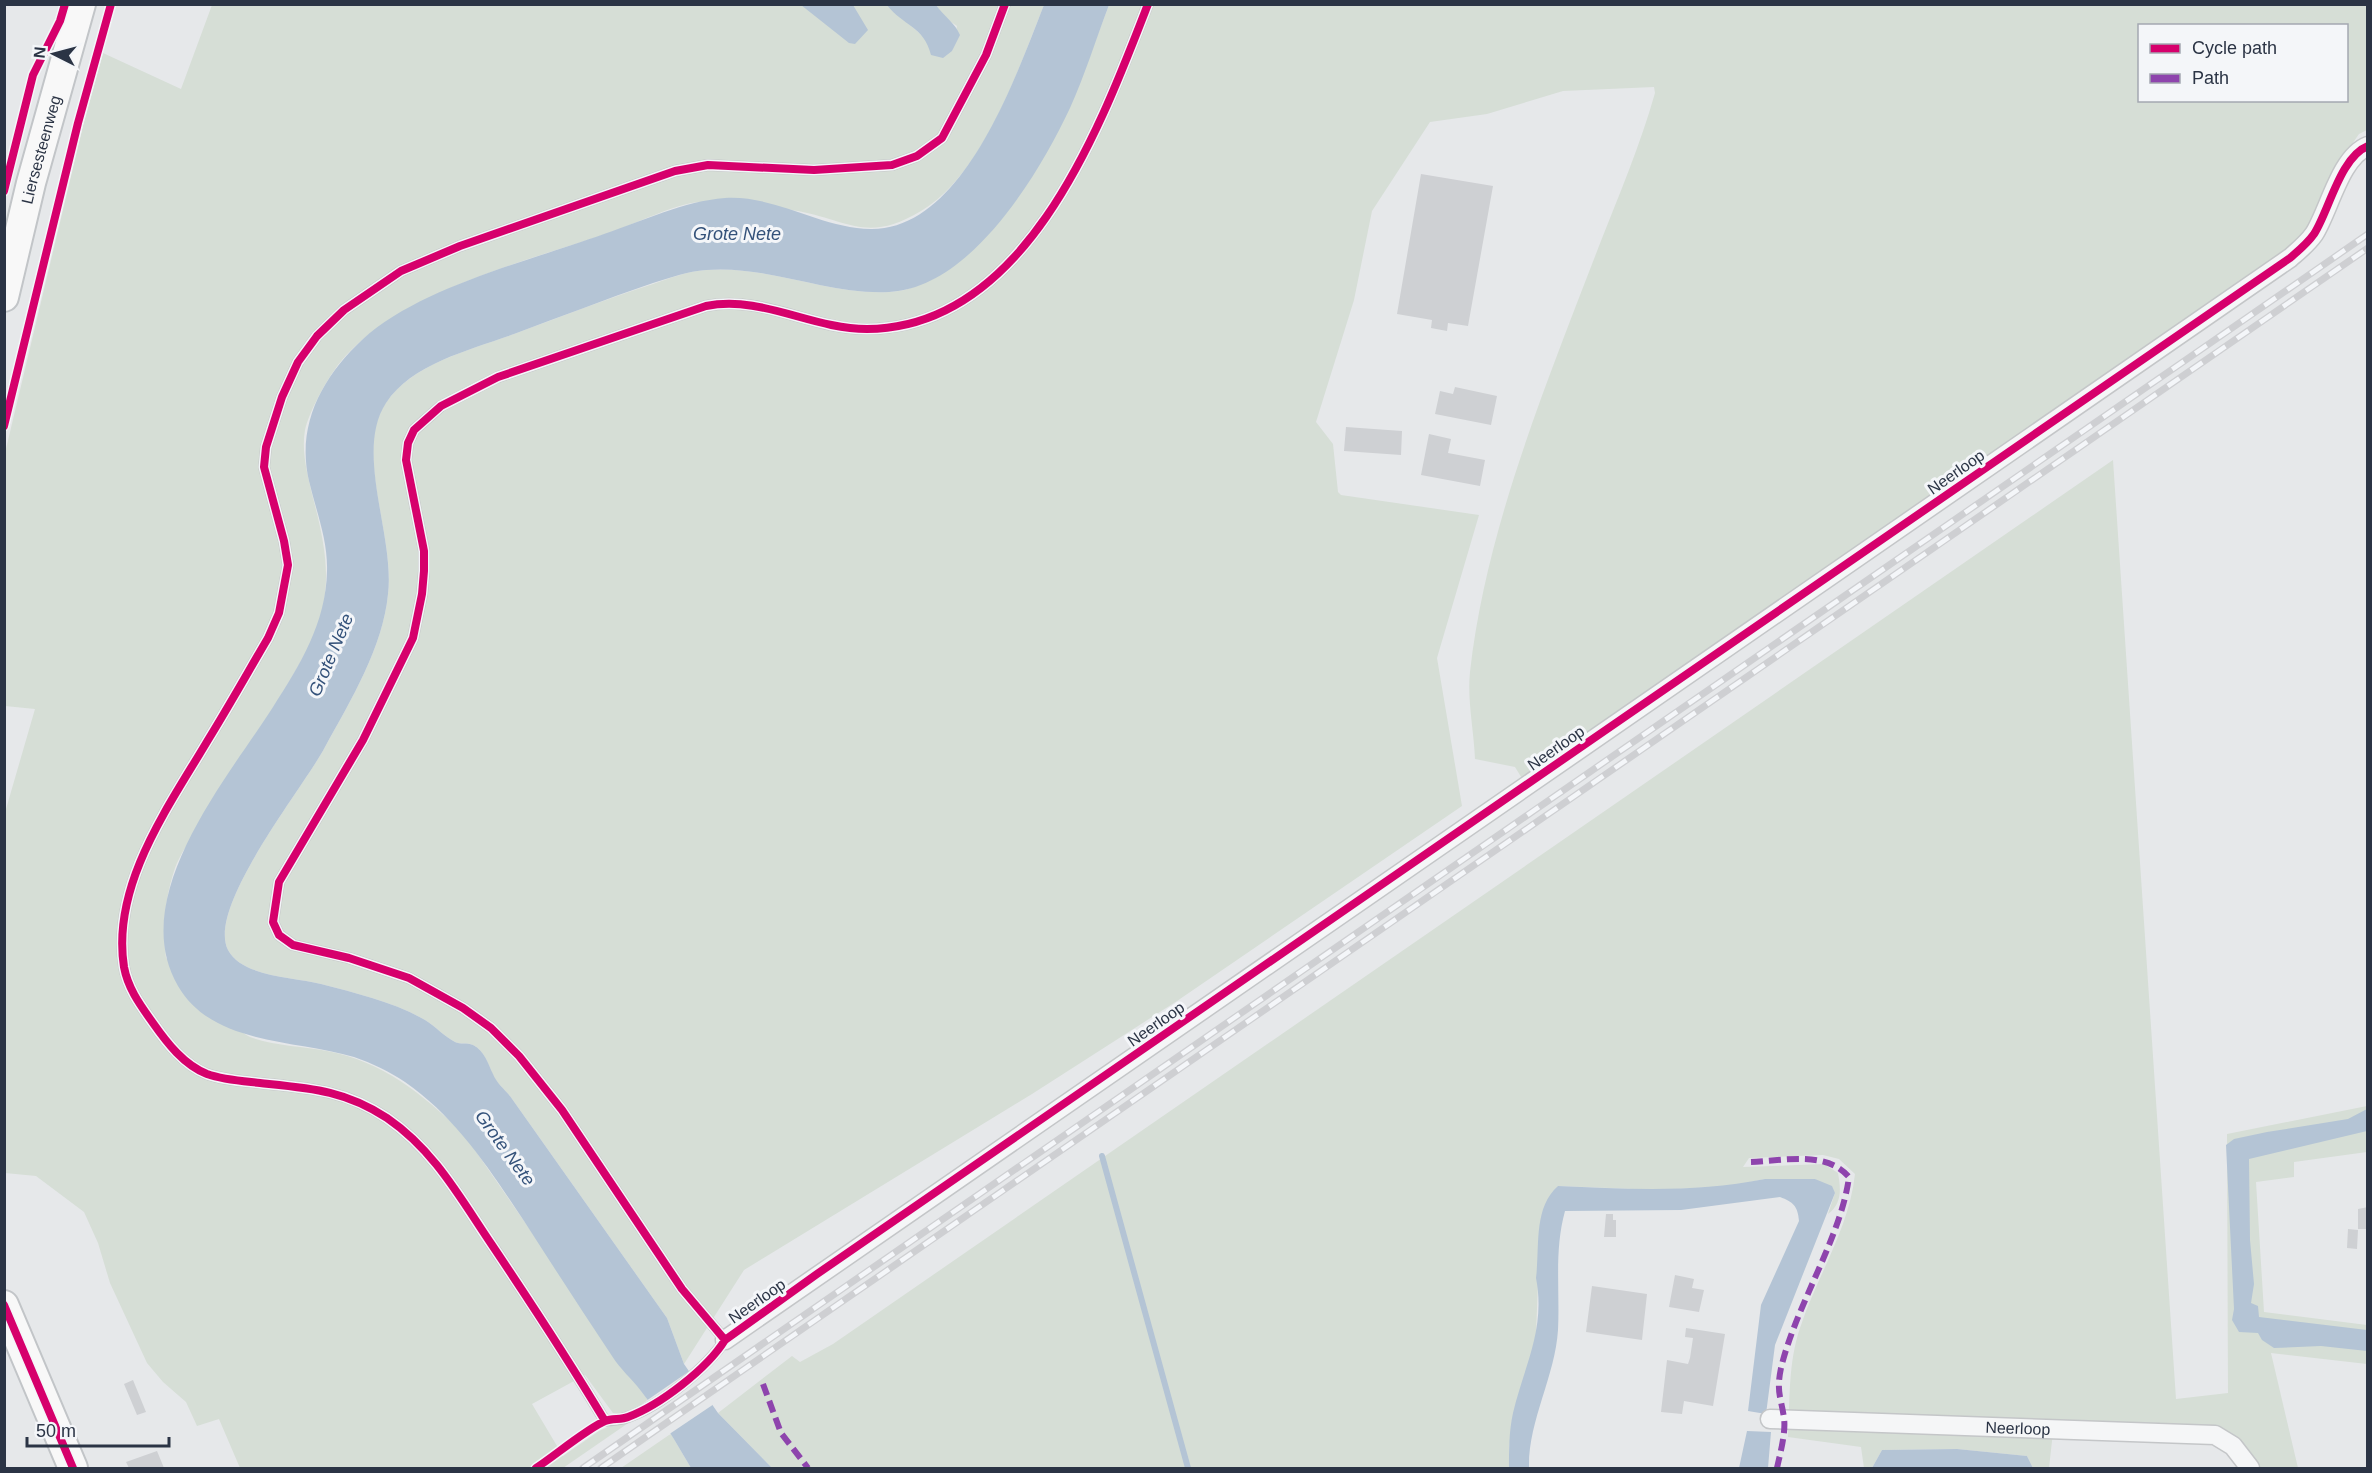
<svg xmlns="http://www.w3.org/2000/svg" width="2372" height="1473" viewBox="0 0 2372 1473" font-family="Arial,sans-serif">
  <rect width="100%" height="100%" fill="#e6e8ea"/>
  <path fill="#d6ded6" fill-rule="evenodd" d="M887 4 928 41 952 51 957 26 945 18 936 5H1044C1018 70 984 173 921 211 868 243 850 221 798 211 775 206 722 202 699 202 678 203 634 224 612 232 527 261 381 296 331 375 322 389 309 413 305 430 301 452 308 476 313 498 327 551 335 594 309 646 277 709 232 765 197 828 190 841 180 854 175 868 165 898 162 927 166 958 181 972 237 1032 250 1037 274 1046 303 1046 327 1051 384 1062 422 1094 463 1133L648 1400C637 1407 627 1417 613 1413L585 1375 532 1404 563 1456 599 1431 650 1408 563 1468H240L219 1419 197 1426 186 1402 163 1382 147 1363 110 1283 98 1243 84 1212 36 1176 5 1173 4 816 35 709 5 706V453L83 126 103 53 181 89 212 5Z
    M1109 5H2367V130L2359 134 2352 144C2330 183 2316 224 2284 255L1523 780 1515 767 1475 759C1474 731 1467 700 1470 672 1486 528 1547 382 1599 246 1619 195 1640 146 1655 93L1654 87 1563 91 1487 114 1430 122 1372 211 1354 300 1316 422 1333 444 1338 492 1341 495 1479 515 1437 658 1462 806 1177 1001 1032 1094 744 1270 684 1364 667 1318 510 1096C504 1089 496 1082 493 1075 488 1064 485 1051 473 1045 467 1042 460 1045 455 1042 445 1037 435 1026 425 1020 394 1002 355 993 321 984 294 977 242 977 228 950 206 907 304 787 325 747 351 700 383 647 388 594 395 536 354 452 385 404 412 363 471 350 514 334 560 317 606 299 653 284 670 278 688 271 706 270 769 265 827 295 889 292 915 291 934 278 955 262 1040 195 1072 102 1109 5ZM2140 26H2346V100H2140Z
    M2113 460 2176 1399 2228 1393 2227 1134 2367 1106V1152L2294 1162V1177L2256 1182 2264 1312 2367 1325V1364L2271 1353 2298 1468H2256L2233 1434 2174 1425 2054 1423 2049 1468H2033L2027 1456 1957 1449 1882 1450 1872 1468H1864L1861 1447 1788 1437C1790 1401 1788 1363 1800 1328 1817 1276 1849 1229 1855 1174L1839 1159 1823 1155 1749 1158 1743 1167 1824 1164 1838 1173C1841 1189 1842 1204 1828 1214L1835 1193 1815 1179H1765L1731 1186 1659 1190 1558 1186 1540 1229 1536 1335 1509 1446V1468H772L718 1413 792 1356 800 1362 833 1344Z
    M671 1434 691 1468H621L669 1435Z"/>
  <path fill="#b4c4d5" d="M801 5H853L868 30 855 44 849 43Z
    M887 5H936C944 16 955 23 960 35L952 51 943 58 931 55C924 26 903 26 887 5Z
    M1044 5H1109C1096 39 1085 75 1070 108 1039 174 971 288 889 292 827 295 769 265 706 270 688 271 670 278 653 283 606 299 560 317 514 334 471 350 412 363 386 403 354 452 395 536 388 594 383 647 351 700 325 747 304 787 206 907 228 950 242 977 294 977 321 984 355 993 394 1002 425 1020 435 1026 445 1037 455 1042 460 1045 467 1042 473 1045 485 1051 488 1064 493 1074 496 1082 504 1089 510 1096L667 1318 684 1364 718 1413 772 1468H691C676 1442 660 1415 641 1391 632 1379 620 1369 612 1356 582 1311 553 1266 524 1221 490 1170 457 1118 405 1082 390 1072 372 1063 354 1057 296 1039 213 1046 178 986 126 897 227 779 273 707 300 665 326 623 327 571 328 540 316 511 309 481 296 425 322 377 363 339 420 287 532 260 604 234 643 221 684 201 725 198 776 195 820 228 871 229 964 230 1016 75 1044 5Z
    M2367 1109V1131L2249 1159 2250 1240 2254 1284 2251 1303 2258 1306 2259 1317 2367 1330V1351L2321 1346 2274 1348 2262 1340 2258 1333 2239 1332 2232 1320 2234 1309 2226 1145 2234 1139 2267 1132 2348 1119Z
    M1765 1179H1815L1832 1186 1835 1193 1775 1345 1766 1414 1748 1411 1761 1305 1799 1221C1798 1206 1793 1202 1780 1197L1681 1210 1565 1211C1554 1251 1560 1290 1558 1330 1555 1377 1528 1421 1529 1468H1509C1509 1450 1509 1431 1513 1413 1524 1366 1546 1329 1536 1278 1540 1247 1533 1208 1558 1186 1628 1189 1696 1193 1765 1179Z
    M1747 1431 1771 1432 1768 1468H1739Z
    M1957 1449 2027 1456 2033 1468H1872L1882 1450Z"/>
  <path fill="#e6e8ea" d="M691 1370 714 1404 668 1435 646 1401Z"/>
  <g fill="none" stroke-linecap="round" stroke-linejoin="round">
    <path stroke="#b4c4d5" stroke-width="6" d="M1102 1156 1188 1468"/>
  </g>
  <path fill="#ced0d3" d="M1421 174 1493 186 1468 326 1448 323 1447 331 1431 328 1432 320 1397 314Z
    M1455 387 1497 396 1491 425 1435 414 1440 391 1453 394Z
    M1346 427 1402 431 1401 455 1344 451Z
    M1429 434 1451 439 1448 453 1485 460 1480 486 1421 475Z
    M2368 1207V1229H2358V1209Z
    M1606 1214H1613V1220H1616V1237H1604Z
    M2348 1229 2358 1230 2357 1249 2347 1248Z
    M1675 1275 1694 1279 1692 1288 1704 1290 1699 1312 1669 1307Z
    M1592 1286 1647 1294 1642 1340 1586 1332Z
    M1686 1328 1725 1334 1713 1406 1684 1401 1682 1414 1661 1412 1667 1360 1688 1364 1690 1358 1693 1338 1685 1337Z
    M133 1380 146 1412 137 1415 124 1384Z
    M157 1451 164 1468H129L126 1462Z"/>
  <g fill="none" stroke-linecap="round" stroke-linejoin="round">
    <defs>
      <path id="service" d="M1005 4 986 55 942 138 917 156 892 165 814 170 708 165 675 171 460 246 401 271 344 310 317 336 298 362 282 397 266 447 264 467 284 541 288 565 279 613 268 638C248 672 229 706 208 740 169 806 111 885 124 967 128 989 141 1006 153 1023 167 1043 184 1065 207 1074 224 1080 242 1081 260 1083 309 1088 345 1090 387 1118 435 1151 460 1198 492 1245 531 1303 569 1361 605 1421 612 1420 621 1420 628 1417 660 1406 707 1368 725 1340L682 1289 562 1110 519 1056 491 1028 463 1008 409 978 349 958 293 945 279 935 273 922 279 882 363 740 413 638 422 594 424 571V551L406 460 408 443 414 430 441 406 498 377 706 306C762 295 811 329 867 329 1026 328 1100 128 1148 4"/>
      <g id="minor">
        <path d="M725 1340 2290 258C2298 251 2307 244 2314 234 2329 211 2340 157 2368 146"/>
        <path id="s1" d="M1770 1419 2215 1435 2233 1446 2250 1468"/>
      </g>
      <g id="primary">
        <path id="s2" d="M4 297 31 183 81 4"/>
        <path d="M4 1305 73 1468"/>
      </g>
    </defs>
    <use href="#service" stroke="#c4c6c8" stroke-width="12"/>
    <use href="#minor" stroke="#c4c6c8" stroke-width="21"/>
    <use href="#primary" stroke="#c2c5c8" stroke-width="32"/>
    <use href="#service" stroke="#f5f6f7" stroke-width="9"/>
    <use href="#minor" stroke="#f5f6f7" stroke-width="18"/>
    <use href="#primary" stroke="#f8f8f8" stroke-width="28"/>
    <defs>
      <path id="rail" d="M583 1468 2368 234
        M601 1468 2368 248"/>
    </defs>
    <use href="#rail" stroke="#cecfd2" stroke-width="7"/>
    <use href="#rail" stroke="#f4f6f9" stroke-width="4.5" stroke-dasharray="14" stroke-linecap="butt"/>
    <path stroke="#8e44ad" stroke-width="6" stroke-dasharray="12 6" stroke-linecap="butt" d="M1751 1162C1783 1161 1826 1150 1849 1177 1841 1238 1796 1305 1781 1368 1776 1392 1781 1397 1784 1418 1786 1433 1780 1454 1777 1468
      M763 1384 781 1433 808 1468"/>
    <defs>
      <path id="cycleway" d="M4 191 33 75 60 21 65 4
        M4 426 78 123 111 4
        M4 1305 73 1468
        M725 1340 682 1289 562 1110 519 1056 491 1028 463 1008 409 978 349 958 293 945 279 935 273 922 279 882 363 740 413 638 422 594 424 571V551L406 460 408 443 414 430 441 406 498 377 706 306C762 295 811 329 867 329 1026 328 1100 128 1148 4
        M605 1421C569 1361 531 1303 492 1245 460 1198 435 1151 387 1118 345 1090 309 1088 260 1083 242 1081 224 1080 207 1074 184 1065 167 1043 153 1023 141 1006 128 989 124 967 111 885 169 806 208 740 229 706 248 672 268 638L279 613 288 565 284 541 264 467 266 447 282 397 298 362 317 336 344 310 401 271 460 246 675 171 708 165 814 170 892 165 917 156 942 138 986 55 1005 4
        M536 1468C553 1457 588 1428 605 1421 612 1418 621 1420 628 1417 660 1405 707 1369 725 1340L817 1274 2290 258C2298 251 2307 244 2314 234 2329 211 2340 157 2368 146"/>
    </defs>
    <use href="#cycleway" stroke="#f4f6f9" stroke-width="11"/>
    <use href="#cycleway" stroke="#d6006c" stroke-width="8"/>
  </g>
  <g text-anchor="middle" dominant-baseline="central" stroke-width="6" stroke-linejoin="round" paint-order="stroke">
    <g font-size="16" fill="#2b3445" stroke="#f4f6f9">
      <text stroke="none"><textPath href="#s2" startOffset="152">Liersesteenweg</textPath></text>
      <text transform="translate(1956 472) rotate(-35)">Neerloop</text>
      <text transform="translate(1556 748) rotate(-35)">Neerloop</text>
      <text transform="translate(1156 1024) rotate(-35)">Neerloop</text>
      <text transform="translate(757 1301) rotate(-35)">Neerloop</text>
      <text stroke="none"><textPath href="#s1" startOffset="248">Neerloop</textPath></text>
    </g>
    <g font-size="18" font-style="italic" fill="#34527a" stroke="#f4f6f9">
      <text x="737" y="234">Grote Nete</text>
      <text transform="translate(331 655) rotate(-67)">Grote Nete</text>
      <text transform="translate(505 1148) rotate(54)">Grote Nete</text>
    </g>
  </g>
  <rect width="2372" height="1473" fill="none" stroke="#2b3445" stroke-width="12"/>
  <rect x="2138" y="24" width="210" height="78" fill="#f4f6f9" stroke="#a4a8b1" stroke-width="1.5"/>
  <rect x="2150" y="44" width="30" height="9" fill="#d6006c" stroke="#a4a8b1" stroke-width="1.5"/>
  <text x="2192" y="54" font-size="18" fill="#2b3445">Cycle path</text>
  <rect x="2150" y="74" width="30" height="9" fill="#8e44ad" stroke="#a4a8b1" stroke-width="1.5"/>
  <text x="2192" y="84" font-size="18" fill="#2b3445">Path</text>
  <g transform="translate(54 54) rotate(276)" stroke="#f4f6f9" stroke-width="4.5" paint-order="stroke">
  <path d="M0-4.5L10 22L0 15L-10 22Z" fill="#2b3445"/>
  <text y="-9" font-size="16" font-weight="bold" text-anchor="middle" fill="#2b3445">N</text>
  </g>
  <path d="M27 1437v9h142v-9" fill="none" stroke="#2b3445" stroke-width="3"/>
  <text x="36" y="1437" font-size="18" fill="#2b3445" stroke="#f4f6f9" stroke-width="4.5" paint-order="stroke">50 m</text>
</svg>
